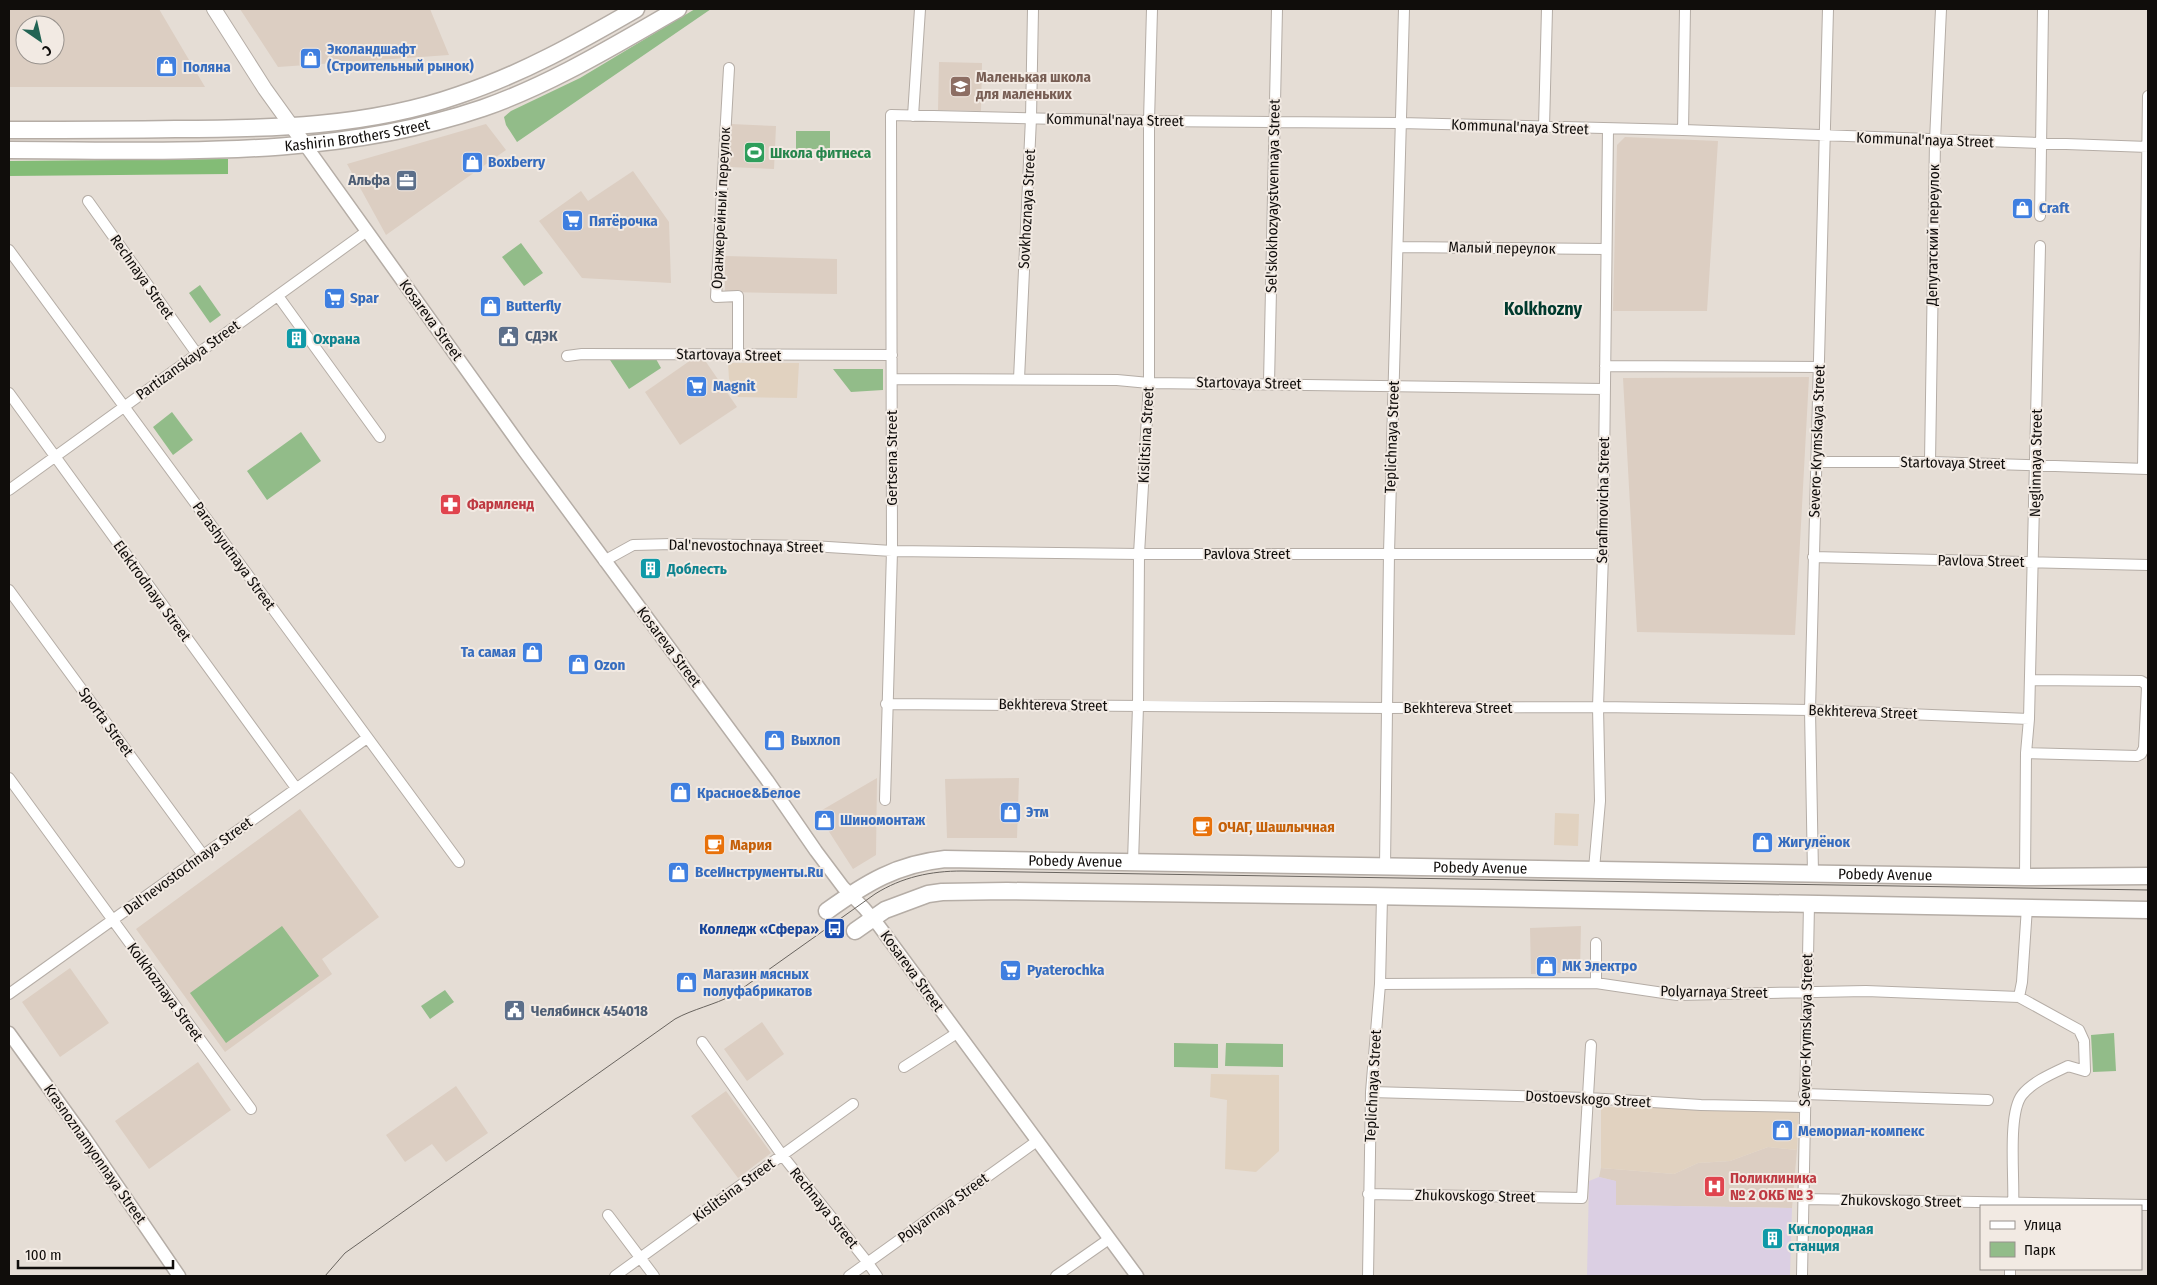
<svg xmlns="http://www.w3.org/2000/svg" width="2157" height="1285" viewBox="0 0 2157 1285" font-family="'Fira Sans Condensed',sans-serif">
  <rect width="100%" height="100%" fill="#e5ddd5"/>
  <path fill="#dccec2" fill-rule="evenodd" d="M9 9H159L205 87H9ZM25 25H55V55H25Z
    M240 9H430L449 55 278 67Z
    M939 62 982 63 981 111 938 110Z
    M486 124 506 150 386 235 347 164Z
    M731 124 776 126 774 169 729 167Z
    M1625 137 1718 141 1707 311H1613L1617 145Z
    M633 171 669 222 671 283 582 278 539 221 581 191 588 201Z
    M725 256 837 259V294L725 292Z
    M704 359 737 407 680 445 645 392 691 360Z
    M1809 377 1795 635 1637 632 1623 378Z
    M877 778 876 855 853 869 817 813Z
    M1019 778 1017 838H947L945 779Z
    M300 809 379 917 322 959 332 974 225 1052 136 929Z
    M1581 926 1580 972 1531 974 1530 928Z
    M70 968 109 1023 60 1057 22 1002Z
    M762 1022 784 1054 747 1081 724 1049Z
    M198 1062 231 1110 149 1169 115 1121Z
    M456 1086 488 1133 446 1162 432 1144 405 1162 386 1135Z
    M726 1091 771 1153 738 1178 691 1116Z
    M1768 1147 1797 1150 1792 1208 1616 1205 1615 1181 1599 1177 1601 1168 1674 1174 1698 1163 1730 1161Z"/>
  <path fill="#e1d2c0" d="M728 363H799L797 398 738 397 729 379Z
    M1555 813 1579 814 1578 846 1554 845Z
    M1211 1074 1279 1075V1151L1256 1172 1225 1169 1227 1100 1210 1097Z
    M1601 1107 1799 1110 1797 1150 1768 1147 1730 1161 1698 1163 1674 1174 1601 1168Z"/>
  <path fill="#dbcfe3" d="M1599 1177 1616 1181V1205L1792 1208 1790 1276H1587L1589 1181Z"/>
  <path fill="#92bc89" d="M695 9H711L517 142 506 125 504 117 511 111 580 78Z
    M796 131H830V149H796Z
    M521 243 543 273 524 286 502 257Z
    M200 285 221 315 210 323 189 293Z
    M656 359 661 368 629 389 610 360Z
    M833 369H883V390L851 392Z
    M172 412 193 440 173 455 153 427Z
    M301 432 321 461 267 500 247 471Z
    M282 926 319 976 226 1043 190 993Z
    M445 990 454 1002 430 1019 421 1006Z
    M2114 1033 2116 1071 2093 1072 2091 1035Z
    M1174 1043 1218 1044V1068L1174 1067Z
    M1226 1043 1283 1044V1067L1225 1066Z"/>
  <path fill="#83bc76" d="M228 159V174L9 176V161Z"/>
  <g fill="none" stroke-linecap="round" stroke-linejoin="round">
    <defs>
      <path id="minor" d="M729 68 716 297 738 296V356
        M913 116 920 9
        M1544 127 1547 9
        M1683 130 1685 9
        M88 201 197 354
        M2040 216 2043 9
        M1398 247 1606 249
        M9 250 459 862
        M278 296 380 437
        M567 356 582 354 892 355
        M1605 366 1820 367
        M892 379 1117 380 1149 383 1605 389
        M1019 379 1031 118 1033 9
        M1269 383 1277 9
        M9 393 296 788
        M1817 462H1930L2147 469
        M1930 462 1935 141 1941 9
        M2143 468 2148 96
        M9 490 367 231
        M1813 557 2148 565
        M604 561 633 545 673 544 812 546 892 551 1139 554H1603
        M9 590 203 855
        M886 704 1387 708 1598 707 1810 710 2029 719
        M2026 753 2137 756 2141 754 2144 748 2147 688 2146 684 2141 681 2030 680
        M9 778 251 1109
        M885 800 892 551 891 115 1149 121 1400 123 1683 130 2148 147
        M1133 862 1138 706 1139 554 1149 383V121L1152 9
        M1385 866 1389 553 1404 9
        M1594 869 1600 801 1598 707 1603 554 1608 129
        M1813 873 1810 710 1828 9
        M2025 877 2026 753 2029 719 2040 246
        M1596 983V943
        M1380 984 1596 983 1677 995 1866 991 2019 997
        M9 994 367 738
        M702 1042 782 1155 868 1263 877 1276
        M904 1067 957 1033
        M1371 1092 1588 1098 1701 1105 1804 1107
        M1804 1094 1988 1100
        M1368 1194 1582 1198 1591 1045
        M1804 1199 2148 1205
        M2013 1206C2015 1181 2007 1114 2022 1095 2032 1082 2053 1073 2068 1066L2085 1071 2084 1041 2079 1030 2019 997 2022 982 2027 907
        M608 1215 654 1276
        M615 1276 853 1104
        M849 1276 1037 1141
        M1056 1276 1109 1239
        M1368 1276 1371 1092 1380 984 1382 897
        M1802 1276 1809 904
        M2010 1276V1269"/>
      <path id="tertiary" d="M306 146 525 452 767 780 816 851 843 887 864 908 879 926 1137 1276
        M9 1033 84 1137 179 1276"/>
      <path id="secondary" d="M214 9 265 89 306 146"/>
      <g id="primary">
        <path d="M9 130C64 130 120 130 175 129 270 129 368 127 459 95 522 74 579 42 636 9"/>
        <path id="s1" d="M9 150C168 150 330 160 483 108 552 84 615 45 678 9"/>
        <path id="s2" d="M827 911C866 883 897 864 945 859L2025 877 2148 876"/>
        <path d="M855 931 885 910 928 894 942 892 1007 891 1367 896 2148 910"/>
      </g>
    </defs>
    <use href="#minor" stroke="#b5ada6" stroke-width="12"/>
    <use href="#tertiary" stroke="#b5ada6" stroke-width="15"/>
    <use href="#secondary" stroke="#b5ada6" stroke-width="16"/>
    <use href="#primary" stroke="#b5ada6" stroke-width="19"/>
    <use href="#minor" stroke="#fff" stroke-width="10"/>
    <use href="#tertiary" stroke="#fff" stroke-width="12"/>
    <use href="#secondary" stroke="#fff" stroke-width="14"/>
    <use href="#primary" stroke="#fff" stroke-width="16"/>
    <path stroke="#69645f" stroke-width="1" d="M325 1276 345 1253 675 1019C693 1009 714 1005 733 995L875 894C902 877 931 871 962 871L2148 890"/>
  </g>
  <defs>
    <symbol id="shop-square" viewBox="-11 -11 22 22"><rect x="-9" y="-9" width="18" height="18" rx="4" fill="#3f7fe0" stroke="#f2eae3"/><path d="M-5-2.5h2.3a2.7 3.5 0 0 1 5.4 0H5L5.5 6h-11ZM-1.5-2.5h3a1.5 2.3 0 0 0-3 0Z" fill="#fff"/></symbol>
    <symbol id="school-square" viewBox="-11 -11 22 22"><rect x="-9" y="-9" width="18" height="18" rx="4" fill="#8d6e63" stroke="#f2eae3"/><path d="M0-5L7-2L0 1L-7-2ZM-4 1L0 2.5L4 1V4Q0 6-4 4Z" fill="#fff"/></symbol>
    <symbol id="stadium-square" viewBox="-11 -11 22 22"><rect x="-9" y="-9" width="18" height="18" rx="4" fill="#2e9e5b" stroke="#f2eae3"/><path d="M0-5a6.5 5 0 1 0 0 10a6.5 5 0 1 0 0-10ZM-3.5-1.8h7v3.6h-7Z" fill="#fff"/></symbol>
    <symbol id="office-square" viewBox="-11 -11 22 22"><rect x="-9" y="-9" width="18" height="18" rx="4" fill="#5c6f8a" stroke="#f2eae3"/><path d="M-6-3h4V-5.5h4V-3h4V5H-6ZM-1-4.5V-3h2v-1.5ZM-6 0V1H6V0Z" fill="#fff"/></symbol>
    <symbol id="supermarket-square" viewBox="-11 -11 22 22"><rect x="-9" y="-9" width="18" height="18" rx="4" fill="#3f7fe0" stroke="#f2eae3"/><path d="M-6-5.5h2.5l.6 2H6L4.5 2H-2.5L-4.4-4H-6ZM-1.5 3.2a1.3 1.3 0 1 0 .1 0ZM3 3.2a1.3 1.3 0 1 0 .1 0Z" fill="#fff"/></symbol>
    <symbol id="civic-square" viewBox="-11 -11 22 22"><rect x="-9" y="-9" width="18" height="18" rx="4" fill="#5c6f8a" stroke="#f2eae3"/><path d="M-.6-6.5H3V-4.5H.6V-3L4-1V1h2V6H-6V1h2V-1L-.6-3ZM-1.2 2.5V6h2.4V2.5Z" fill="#fff"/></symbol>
    <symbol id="building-square" viewBox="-11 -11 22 22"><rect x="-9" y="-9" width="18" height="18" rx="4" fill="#0f9aa8" stroke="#f2eae3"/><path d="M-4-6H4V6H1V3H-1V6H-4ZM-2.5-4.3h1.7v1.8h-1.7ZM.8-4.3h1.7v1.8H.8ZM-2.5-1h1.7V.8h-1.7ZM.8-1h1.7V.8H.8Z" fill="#fff"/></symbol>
    <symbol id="pharmacy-square" viewBox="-11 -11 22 22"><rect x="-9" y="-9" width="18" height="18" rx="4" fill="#e0444e" stroke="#f2eae3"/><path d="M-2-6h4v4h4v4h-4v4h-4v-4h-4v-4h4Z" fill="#fff"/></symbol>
    <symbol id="cafe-square" viewBox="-11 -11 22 22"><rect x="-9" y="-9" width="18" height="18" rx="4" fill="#e8710a" stroke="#f2eae3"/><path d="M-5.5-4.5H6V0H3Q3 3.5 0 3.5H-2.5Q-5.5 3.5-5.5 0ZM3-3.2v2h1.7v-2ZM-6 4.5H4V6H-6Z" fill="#fff"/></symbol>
    <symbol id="bus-square" viewBox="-11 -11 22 22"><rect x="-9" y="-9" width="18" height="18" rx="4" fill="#1a4fb4" stroke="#f2eae3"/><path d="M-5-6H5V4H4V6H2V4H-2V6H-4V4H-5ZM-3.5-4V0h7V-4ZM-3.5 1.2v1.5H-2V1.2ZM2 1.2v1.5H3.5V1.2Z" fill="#fff"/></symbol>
    <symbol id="hospital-square" viewBox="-11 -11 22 22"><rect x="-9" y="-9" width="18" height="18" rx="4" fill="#e0444e" stroke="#f2eae3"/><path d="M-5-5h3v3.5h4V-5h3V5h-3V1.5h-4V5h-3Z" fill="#fff"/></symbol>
  </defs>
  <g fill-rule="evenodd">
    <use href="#shop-square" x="298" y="46" width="25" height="25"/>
    <use href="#shop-square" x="154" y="54" width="25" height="25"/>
    <use href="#school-square" x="948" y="74" width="25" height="25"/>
    <use href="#stadium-square" x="742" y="140" width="25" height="25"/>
    <use href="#shop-square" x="460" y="150" width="25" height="25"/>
    <use href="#office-square" x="394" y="168" width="25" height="25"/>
    <use href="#shop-square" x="2010" y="196" width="25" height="25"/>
    <use href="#supermarket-square" x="560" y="208" width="25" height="25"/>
    <use href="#supermarket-square" x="322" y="286" width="25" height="25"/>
    <use href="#shop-square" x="478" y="294" width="25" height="25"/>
    <use href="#civic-square" x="496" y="324" width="25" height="25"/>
    <use href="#building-square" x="284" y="326" width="25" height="25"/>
    <use href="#supermarket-square" x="684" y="374" width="25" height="25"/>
    <use href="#pharmacy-square" x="438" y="492" width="25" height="25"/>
    <use href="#building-square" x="638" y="556" width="25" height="25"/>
    <use href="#shop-square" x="520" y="640" width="25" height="25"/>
    <use href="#shop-square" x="566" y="652" width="25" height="25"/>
    <use href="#shop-square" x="762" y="728" width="25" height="25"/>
    <use href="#shop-square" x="668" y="780" width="25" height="25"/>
    <use href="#shop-square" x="998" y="800" width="25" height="25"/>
    <use href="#shop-square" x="812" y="808" width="25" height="25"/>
    <use href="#cafe-square" x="1190" y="814" width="25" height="25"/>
    <use href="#shop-square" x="1750" y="830" width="25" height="25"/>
    <use href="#cafe-square" x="702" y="832" width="25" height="25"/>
    <use href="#shop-square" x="666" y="860" width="25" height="25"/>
    <use href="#bus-square" x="822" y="916" width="25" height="25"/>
    <use href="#shop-square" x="1534" y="954" width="25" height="25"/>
    <use href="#supermarket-square" x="998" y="958" width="25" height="25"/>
    <use href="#shop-square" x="674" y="970" width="25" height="25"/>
    <use href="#civic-square" x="502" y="998" width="25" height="25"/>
    <use href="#shop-square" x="1770" y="1118" width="25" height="25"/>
    <use href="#hospital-square" x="1702" y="1174" width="25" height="25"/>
    <use href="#building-square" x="1760" y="1226" width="25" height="25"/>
  </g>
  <g text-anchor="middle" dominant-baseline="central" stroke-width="4" stroke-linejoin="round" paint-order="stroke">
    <g font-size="15" font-weight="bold" fill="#366cbe" stroke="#f2eae3" text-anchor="start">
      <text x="327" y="49">Эколандшафт<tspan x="327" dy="17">(Строительный рынок)</tspan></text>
      <text x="183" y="67">Поляна</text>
      <text x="488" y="162">Boxberry</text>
      <text x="2039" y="208">Craft</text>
      <text x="589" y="221">Пятёрочка</text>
      <text x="350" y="298">Spar</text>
      <text x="506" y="306">Butterfly</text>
      <text x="713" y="386">Magnit</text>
      <text x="516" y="652" text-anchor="end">Та самая</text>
      <text x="594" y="665">Ozon</text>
      <text x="791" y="740">Выхлоп</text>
      <text x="697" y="793">Красное&amp;Белое</text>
      <text x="1026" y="812">Этм</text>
      <text x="840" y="820">Шиномонтаж</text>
      <text x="1778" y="842">Жигулёнок</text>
      <text x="695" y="872">ВсеИнструменты.Ru</text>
      <text x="1562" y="966">МК Электро</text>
      <text x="1027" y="970">Pyaterochka</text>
      <text x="703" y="974">Магазин мясных<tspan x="703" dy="17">полуфабрикатов</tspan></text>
      <text x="1798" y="1131">Мемориал-компекс</text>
    </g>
    <g font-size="15" font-weight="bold" fill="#785e54" stroke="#f2eae3" text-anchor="start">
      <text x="976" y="77">Маленькая школа<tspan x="976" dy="17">для маленьких</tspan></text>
    </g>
    <g font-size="15" fill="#100d0b" stroke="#f2eae3">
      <text transform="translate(1115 120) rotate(1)">Kommunal'naya Street</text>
      <text transform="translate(1520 127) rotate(2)">Kommunal'naya Street</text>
      <text stroke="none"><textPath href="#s1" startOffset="349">Kashirin Brothers Street</textPath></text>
      <text transform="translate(1925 140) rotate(2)">Kommunal'naya Street</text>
      <text transform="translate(1273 196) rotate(-89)">Sel'skokhozyaystvennaya Street</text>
      <text transform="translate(721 208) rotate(-87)">Оранжерейный переулок</text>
      <text transform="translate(1027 209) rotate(-87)">Sovkhoznaya Street</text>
      <text transform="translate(1933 235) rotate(-89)">Депутатский переулок</text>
      <text transform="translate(1502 248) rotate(1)">Малый переулок</text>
      <text transform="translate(142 277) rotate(55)">Rechnaya Street</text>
      <text transform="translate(431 320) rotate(54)">Kosareva Street</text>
      <text transform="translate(729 355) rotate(1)">Startovaya Street</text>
      <text transform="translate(188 360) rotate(-36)">Partizanskaya Street</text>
      <text transform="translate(1249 383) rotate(1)">Startovaya Street</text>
      <text transform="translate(1146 435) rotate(-87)">Kislitsina Street</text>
      <text transform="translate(1392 437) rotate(-88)">Teplichnaya Street</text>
      <text transform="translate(1817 441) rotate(-88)">Severo-Krymskaya Street</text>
      <text transform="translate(892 458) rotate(-90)">Gertsena Street</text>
      <text transform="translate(1953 463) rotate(1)">Startovaya Street</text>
      <text transform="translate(2036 463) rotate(-89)">Neglinnaya Street</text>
      <text transform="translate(1603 500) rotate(-89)">Serafimovicha Street</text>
      <text transform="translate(746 546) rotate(1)">Dal'nevostochnaya Street</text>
      <text x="1247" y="554">Pavlova Street</text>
      <text transform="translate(234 556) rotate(54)">Parashyutnaya Street</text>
      <text transform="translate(1981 561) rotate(1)">Pavlova Street</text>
      <text transform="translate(152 591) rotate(54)">Elektrodnaya Street</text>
      <text transform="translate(669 647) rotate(53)">Kosareva Street</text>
      <text transform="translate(1053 705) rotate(1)">Bekhtereva Street</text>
      <text x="1458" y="708">Bekhtereva Street</text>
      <text transform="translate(1863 712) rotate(2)">Bekhtereva Street</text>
      <text transform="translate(106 722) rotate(54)">Sporta Street</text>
      <text stroke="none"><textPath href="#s2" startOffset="261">Pobedy Avenue</textPath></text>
      <text transform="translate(188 866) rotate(-36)">Dal'nevostochnaya Street</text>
      <text stroke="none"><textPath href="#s2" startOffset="666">Pobedy Avenue</textPath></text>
      <text stroke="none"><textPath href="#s2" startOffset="1071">Pobedy Avenue</textPath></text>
      <text transform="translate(912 971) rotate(54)">Kosareva Street</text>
      <text transform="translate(165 992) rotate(54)">Kolkhoznaya Street</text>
      <text transform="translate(1714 992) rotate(1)">Polyarnaya Street</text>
      <text transform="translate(1806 1030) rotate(-89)">Severo-Krymskaya Street</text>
      <text transform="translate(1373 1086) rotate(-87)">Teplichnaya Street</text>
      <text transform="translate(1588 1099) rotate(3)">Dostoevskogo Street</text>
      <text transform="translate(95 1154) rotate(55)">Krasnoznamyonnaya Street</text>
      <text transform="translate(734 1190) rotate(-36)">Kislitsina Street</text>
      <text transform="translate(1475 1196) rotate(1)">Zhukovskogo Street</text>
      <text transform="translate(1901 1201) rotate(1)">Zhukovskogo Street</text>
      <text transform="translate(824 1208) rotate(51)">Rechnaya Street</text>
      <text transform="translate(943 1208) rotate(-36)">Polyarnaya Street</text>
    </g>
    <g font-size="15" font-weight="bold" fill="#27864d" stroke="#f2eae3" text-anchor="start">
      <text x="770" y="153">Школа фитнеса</text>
    </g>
    <g font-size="15" font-weight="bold" fill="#4e5e75" stroke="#f2eae3" text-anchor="start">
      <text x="390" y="180" text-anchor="end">Альфа</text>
      <text x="525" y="336">СДЭК</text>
      <text x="531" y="1011">Челябинск 454018</text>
    </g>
    <g font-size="15" font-weight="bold" fill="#0d838f" stroke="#f2eae3" text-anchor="start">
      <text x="313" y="339">Охрана</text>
      <text x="667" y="569">Доблесть</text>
      <text x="1788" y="1229">Кислородная<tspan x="1788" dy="17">станция</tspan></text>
    </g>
    <g font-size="15" font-weight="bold" fill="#be3a42" stroke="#f2eae3" text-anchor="start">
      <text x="467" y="504">Фармленд</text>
      <text x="1730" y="1178">Поликлиника<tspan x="1730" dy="17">№ 2 ОКБ № 3</tspan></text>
    </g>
    <g font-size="15" font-weight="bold" fill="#c56008" stroke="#f2eae3" text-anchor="start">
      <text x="1218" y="827">ОЧАГ, Шашлычная</text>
      <text x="730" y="845">Мария</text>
    </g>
    <g font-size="15" font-weight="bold" fill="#164399" stroke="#f2eae3" text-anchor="end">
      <text x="819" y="929">Колледж «Сфера»</text>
    </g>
    <g font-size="18" font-weight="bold" fill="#003a2e" stroke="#f2eae3">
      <text x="1543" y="309">Kolkhozny</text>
    </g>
  </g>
  <rect width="2157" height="1285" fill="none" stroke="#100d0b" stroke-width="20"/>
  <rect x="1980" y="1205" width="162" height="65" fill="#f2eae3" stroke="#98928d"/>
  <rect x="1990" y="1221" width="25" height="8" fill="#ffffff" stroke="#98928d"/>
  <text x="2024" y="1230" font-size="15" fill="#100d0b">Улица</text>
  <rect x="1990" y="1242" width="25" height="15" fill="#92bc89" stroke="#98928d"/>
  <text x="2024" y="1255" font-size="15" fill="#100d0b">Парк</text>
  <g transform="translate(40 40) rotate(146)"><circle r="24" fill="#f2eae3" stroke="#98928d"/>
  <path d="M0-4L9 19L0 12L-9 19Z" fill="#226454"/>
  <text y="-8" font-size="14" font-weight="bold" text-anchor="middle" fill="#100d0b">С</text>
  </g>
  <path d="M18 1260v8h155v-8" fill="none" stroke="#100d0b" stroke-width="2.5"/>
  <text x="25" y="1260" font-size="15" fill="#100d0b" stroke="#f2eae3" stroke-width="4" paint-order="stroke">100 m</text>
</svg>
